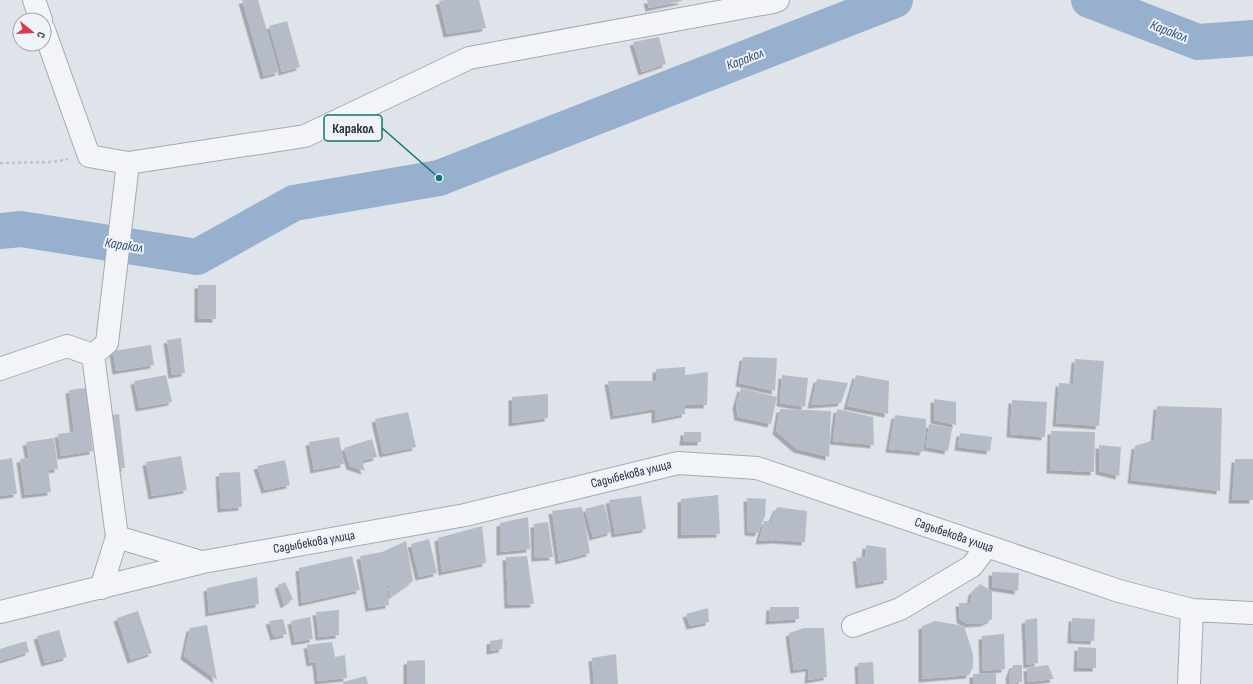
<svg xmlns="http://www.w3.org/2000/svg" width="1253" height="684" viewBox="0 0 1253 684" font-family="'Sofia Sans Condensed',sans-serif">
  <defs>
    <filter id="shadow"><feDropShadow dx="-3.5" dy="3.5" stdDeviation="0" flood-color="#0004"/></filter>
  </defs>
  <rect width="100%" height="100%" fill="#dfe3ea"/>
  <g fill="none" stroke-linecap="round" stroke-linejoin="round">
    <path stroke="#96b0cd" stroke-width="36" d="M1089 0 1198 42 1253 38
      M0 231 21 229 197 257 294 203 439 178 895 0"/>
  </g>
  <path fill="#b6bcc7" filter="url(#shadow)" d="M242 0H258L279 72 264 76Z
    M444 0H479L486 28 447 34 439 1Z
    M647 0H682V1L649 8Z
    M287 21 300 67 282 72 269 26Z
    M659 37 666 64 642 72 633 42Z
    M198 285H216V319H198Z
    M181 338 185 373 172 375 167 340Z
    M151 345 154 365 116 371 113 351Z
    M743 357 777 358 775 391 739 383Z
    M1075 359 1104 361 1099 426 1056 423 1059 383 1073 384Z
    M685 367V375L708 372 707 405H686L685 382V414L655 420V409L614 416 608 381H656V369Z
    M166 375 172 402 139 408 134 381Z
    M782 375 808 378 805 407 780 403Z
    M856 375 889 381 888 414 847 406Z
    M817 379 848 383 841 403 811 405Z
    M86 388 93 451 61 456 58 434 74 432 69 390Z
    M741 388 777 397 771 424 738 417 736 405Z
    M548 394V418L512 423V397Z
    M934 399 956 402V425L934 420Z
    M1012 400 1047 402 1045 437 1010 434Z
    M1157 406 1222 408 1220 491 1131 480 1135 446 1154 440Z
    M780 409 831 411 829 457 797 449 776 431Z
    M837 409 873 417 874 445 833 441Z
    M408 412 416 447 383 454 375 419Z
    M119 414 125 468 110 470 104 416Z
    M895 415 926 419V429L923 452 889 449Z
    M929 424 952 428 948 451 926 447Z
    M1051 431 1095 432 1094 472 1050 470Z
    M684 432H701V442H683Z
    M960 433 992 437 990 451 958 447Z
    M339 437 344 464 314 470 309 442Z
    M54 438 58 469 48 470 51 492 25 495 20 459 29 458 26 442Z
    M372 439 377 457 362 461 365 471 350 466 344 448Z
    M1099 445 1121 447 1119 476 1099 471Z
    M181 456 187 490 152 496 146 462Z
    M12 458 17 494 0 496V460Z
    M1235 459H1253V500H1232Z
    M285 460 290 485 265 490 257 466Z
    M240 472 242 507 221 509 219 473Z
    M718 495 720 534 681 535V499Z
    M641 496 646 529 615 534 609 500Z
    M747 498 766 499 765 516 758 533 748 532Z
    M604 504 611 532 593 537 585 509Z
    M582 507 590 553 559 561 552 511Z
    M777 507 807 511 805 542 776 540 759 541 764 521H771Z
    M528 517 530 549 500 552V523Z
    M548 522 553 557 535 558 534 524Z
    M482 526 486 563 442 572 438 538Z
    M429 539 437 573 419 577 411 544Z
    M406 541 413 581 390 597 384 563 389 605 369 608 360 556 382 552Z
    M866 545 886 548 887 580 859 585 856 558 865 557Z
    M352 556 360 590 302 603 299 568Z
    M527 556 534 604 508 605 506 557Z
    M992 572 1019 573 1018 591 992 587Z
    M257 577 259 604 209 613 207 588Z
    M285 582 293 599 284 605 278 585Z
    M980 584 992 591V619L984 623 967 624 960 619 959 603H970L972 592Z
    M770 607H799V619L769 621Z
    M708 608 709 622 690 626 686 614Z
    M339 610V635L319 637 316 612Z
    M138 611 152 653 131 660 117 618Z
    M310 617 313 639 295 642 291 621Z
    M1037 618 1038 663 1027 665 1025 620Z
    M1072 618 1095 619 1094 641 1071 640Z
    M283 619 287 634 274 637 269 621Z
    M935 621 964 626 973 654V667L969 675 922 679V626Z
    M207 625 217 680 184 656 190 628Z
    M804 628H824L827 677 808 680 809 668 794 670 789 633Z
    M59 630 67 657 45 663 37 636Z
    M1004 634 1005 669 983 671 982 636Z
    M503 639 502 649 490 651V641Z
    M26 641 29 652 0 661V649Z
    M332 642 335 657 345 655 347 678 318 681 316 662 310 663 307 645Z
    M1078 647 1096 648V668H1077Z
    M616 654 618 684H594L592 658Z
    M425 660V684H407V661Z
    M873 662 874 684H859L858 663Z
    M1013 665H1022V682L1010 684 1009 675Z
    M1048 665 1054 679 1028 682 1027 668Z
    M996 673V684H973V674Z
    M366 676 368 684H343V682Z"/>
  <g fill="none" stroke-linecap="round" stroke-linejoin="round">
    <defs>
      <path id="minor" d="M34 0 41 20
        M44 30 89 156 128 163 305 136 469 58 773 2 778 0
        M128 163 107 343 93 355 117 537 201 562
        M0 369 67 346 93 355
        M101 588 117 537
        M0 612 203 562 465 515 678 463 757 468 1119 591 1192 610 1253 613
        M853 626 900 609 972 566 987 546
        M1189 684 1192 610"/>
    </defs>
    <use href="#minor" stroke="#a4aab4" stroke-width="24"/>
    <path stroke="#bdc1c8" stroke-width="2.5" stroke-dasharray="3 3" stroke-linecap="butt" d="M0 163 53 162 68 159"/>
    <use href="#minor" stroke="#f2f4f7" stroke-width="22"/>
  </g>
  <g text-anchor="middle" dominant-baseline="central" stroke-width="4" stroke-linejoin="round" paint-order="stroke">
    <g font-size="13" fill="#263042" stroke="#eff2f7">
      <text transform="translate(631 474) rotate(-14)">Садыбекова улица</text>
      <text transform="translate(954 535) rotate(19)">Садыбекова улица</text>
      <text transform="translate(314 542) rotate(-10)">Садыбекова улица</text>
    </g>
    <g font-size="14" font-style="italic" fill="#2d4e7a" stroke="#eff2f7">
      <text transform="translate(1169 31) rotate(21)">Каракол</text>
      <text transform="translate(745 59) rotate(-21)">Каракол</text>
      <text transform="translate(124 245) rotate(9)">Каракол</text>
    </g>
  </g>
  <path fill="none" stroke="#0f766e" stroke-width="1.5" d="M439 178L382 128"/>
  <circle fill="#0f766e" stroke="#eff2f7" stroke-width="1.5" cx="439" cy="178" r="4"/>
  <rect fill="#eff2f7" stroke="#0f766e" stroke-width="1.5" x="324" y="115" width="58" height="26" rx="4"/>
  <g font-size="14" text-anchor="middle" font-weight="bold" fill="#263042">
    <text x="353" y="133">Каракол</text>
  </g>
  <g transform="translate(32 32) rotate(108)"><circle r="19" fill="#eff2f7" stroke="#9fa4af"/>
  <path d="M0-3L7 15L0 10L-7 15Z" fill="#da384e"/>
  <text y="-6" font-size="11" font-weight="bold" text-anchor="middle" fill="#263042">С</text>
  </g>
</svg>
